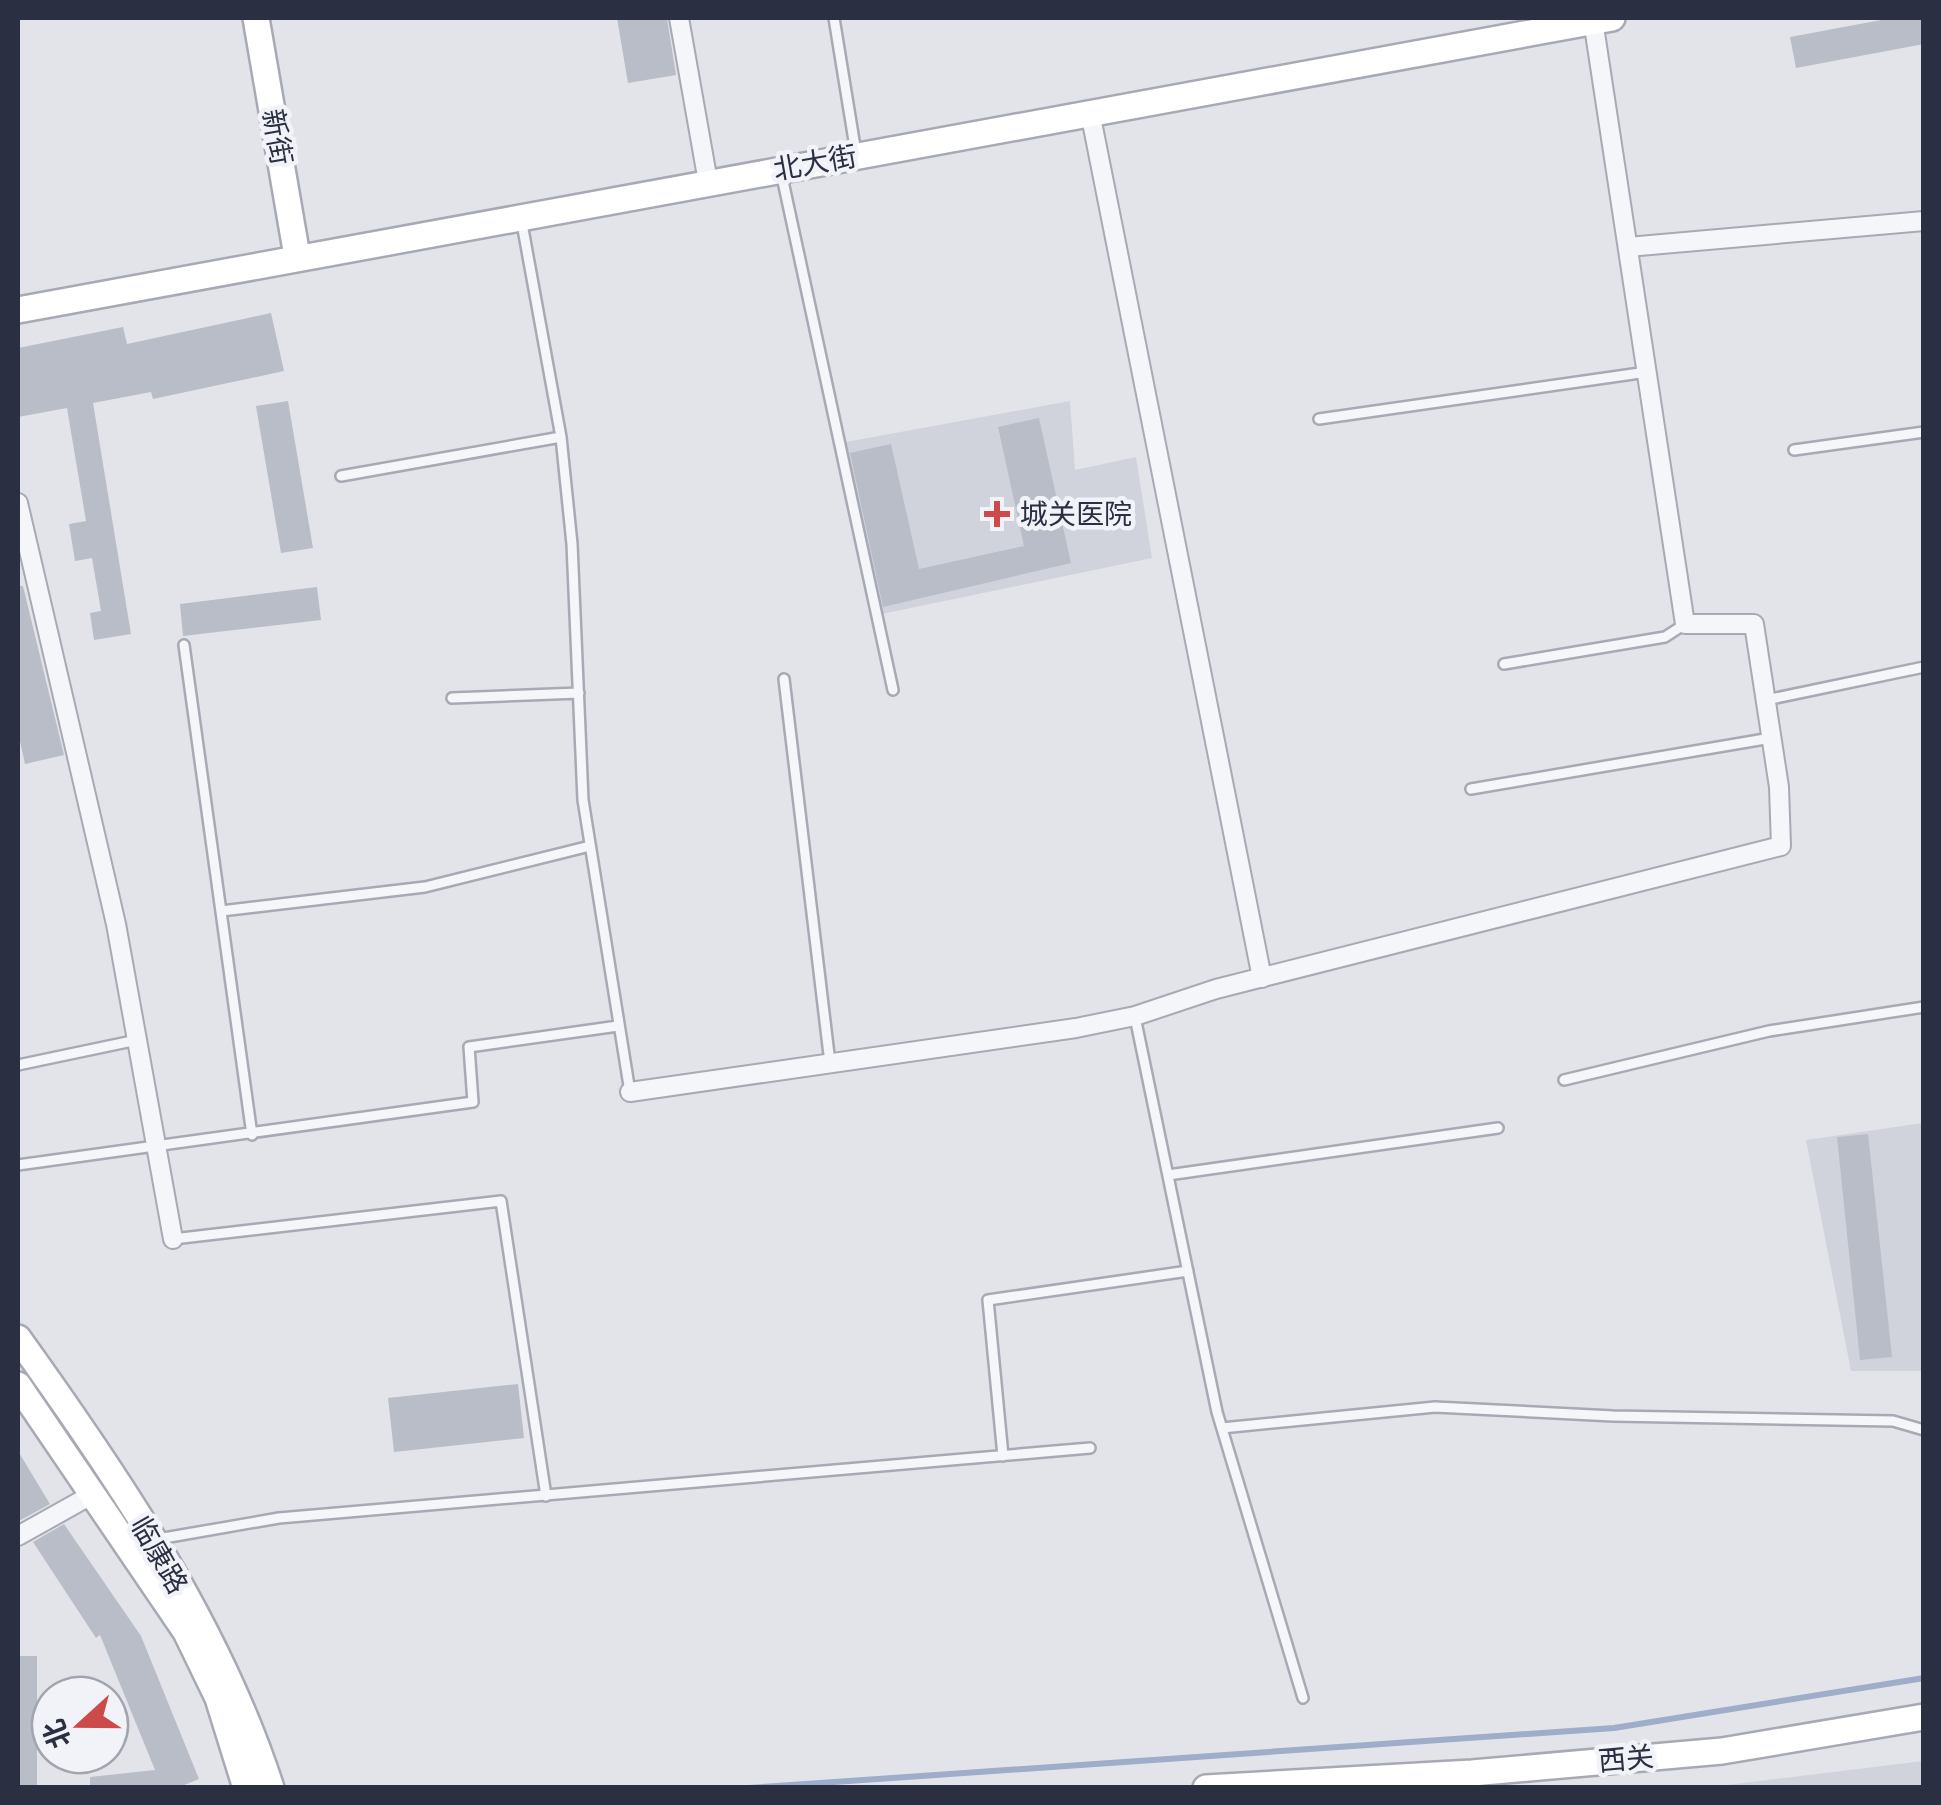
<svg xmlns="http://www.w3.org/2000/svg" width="1941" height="1805" viewBox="0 0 1941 1805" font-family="'DM Sans','Noto Sans SC',sans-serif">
  <rect width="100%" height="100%" fill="#e2e4ea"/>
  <path fill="#d0d3dc" d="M1070 401 1075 470 1136 457 1152 558 872 616 835 444Z
    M1923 1123V1371H1851L1806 1140Z
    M1923 1761V1787H1711Z"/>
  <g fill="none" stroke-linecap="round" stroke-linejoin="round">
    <path stroke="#9eadca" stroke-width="6" d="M748 1788 1614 1728 1924 1678"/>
  </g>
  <path fill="#b9bdc7" d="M617 18H667L676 75 628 83Z
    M1892 18H1924V44L1796 68 1790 37Z
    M271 313 284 371 153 399 151 392 93 403 131 634 94 640 90 613 101 611 92 558 75 561 69 524 86 521 67 408 18 417V348L123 327 127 344Z
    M288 401 313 548 281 553 256 406Z
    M1039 418 1071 563 883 607 850 453 891 444 919 569 1024 546 998 427Z
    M18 586H23L64 755 25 764 18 732Z
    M317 587 321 620 183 636 180 604Z
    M1868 1134 1892 1357 1860 1360 1837 1137Z
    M518 1384 524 1438 394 1452 388 1398Z
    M18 1451 50 1504 19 1521 18 1518Z
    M64 1524 141 1636 199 1779 177 1788H90V1777L155 1770 100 1635 96 1638 33 1542Z
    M18 1656H37V1788H18Z"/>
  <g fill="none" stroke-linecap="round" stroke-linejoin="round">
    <defs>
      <path id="lane" d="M834 18 856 153
        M781 172 893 690
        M521 218 561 437 572 544 583 800 630 1092
        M1319 419 1647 372
        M1794 450 1924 432
        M341 476 561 437
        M184 645 252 1135
        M1504 664 1665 637 1685 624
        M784 679 830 1063
        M452 698 579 693
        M1766 700 1924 667
        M1471 789 1771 738
        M221 911 425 887 590 846
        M1135 1017 1217 1412 1303 1698
        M18 1065 137 1040
        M1564 1080 1769 1031 1924 1007
        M18 1165 473 1102 469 1047 618 1026
        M1168 1175 1498 1128
        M173 1239 501 1201 546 1496
        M1222 1428 1435 1407 1613 1416 1893 1421 1924 1430
        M1003 1456 988 1300 1188 1271
        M158 1539 279 1518 1090 1448"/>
      <path id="street" d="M679 18 708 182
        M1090 112 1262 978
        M1628 247 1924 221
        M18 503 116 924 173 1239
        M630 1092 1076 1028 1135 1016 1216 989 1781 846 1779 787 1754 624H1685L1593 20
        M18 1536 93 1494"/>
      <path id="secondary" d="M256 18 297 256
        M18 310 1612 18
        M18 1338C117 1476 218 1624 271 1788
        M18 1385 186 1632 218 1698 246 1788
        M1206 1788 1472 1773 1722 1751 1924 1717"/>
    </defs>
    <use href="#lane" stroke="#a7aab4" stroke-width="14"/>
    <use href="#street" stroke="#a7aab4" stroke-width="22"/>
    <use href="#secondary" stroke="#a7aab4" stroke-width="30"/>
    <use href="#lane" stroke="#f5f6f9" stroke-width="9"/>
    <use href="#street" stroke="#f5f6f9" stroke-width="18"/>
    <use href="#secondary" stroke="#fff" stroke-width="25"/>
  </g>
  <path fill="#cd4a4b" stroke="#f2f3f8" stroke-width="4" d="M992 499h10v10h10v10h-10v10h-10v-10h-10v-10h10z"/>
  <g text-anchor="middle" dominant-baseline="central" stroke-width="9" stroke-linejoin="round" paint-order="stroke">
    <g font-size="28" fill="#2a3042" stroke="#f2f3f8">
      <text transform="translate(277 137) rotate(80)">新街</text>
      <text transform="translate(815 163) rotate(-10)">北大街</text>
      <text transform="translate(159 1555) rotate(60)">临康路</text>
      <text transform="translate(1626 1759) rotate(-5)">西关</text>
    </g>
    <g font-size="28" fill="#2a3042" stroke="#f2f3f8" text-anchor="start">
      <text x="1020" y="514">城关医院</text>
    </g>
  </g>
  <rect width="1941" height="1805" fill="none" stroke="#2a3042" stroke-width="40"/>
  <g transform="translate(80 1725) rotate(249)"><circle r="48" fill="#f2f3f8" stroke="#a2a5af" stroke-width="2.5"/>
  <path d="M0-8L18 38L0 25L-18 38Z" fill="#cd4a4b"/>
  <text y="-15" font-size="28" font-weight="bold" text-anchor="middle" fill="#2a3042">北</text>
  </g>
</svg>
